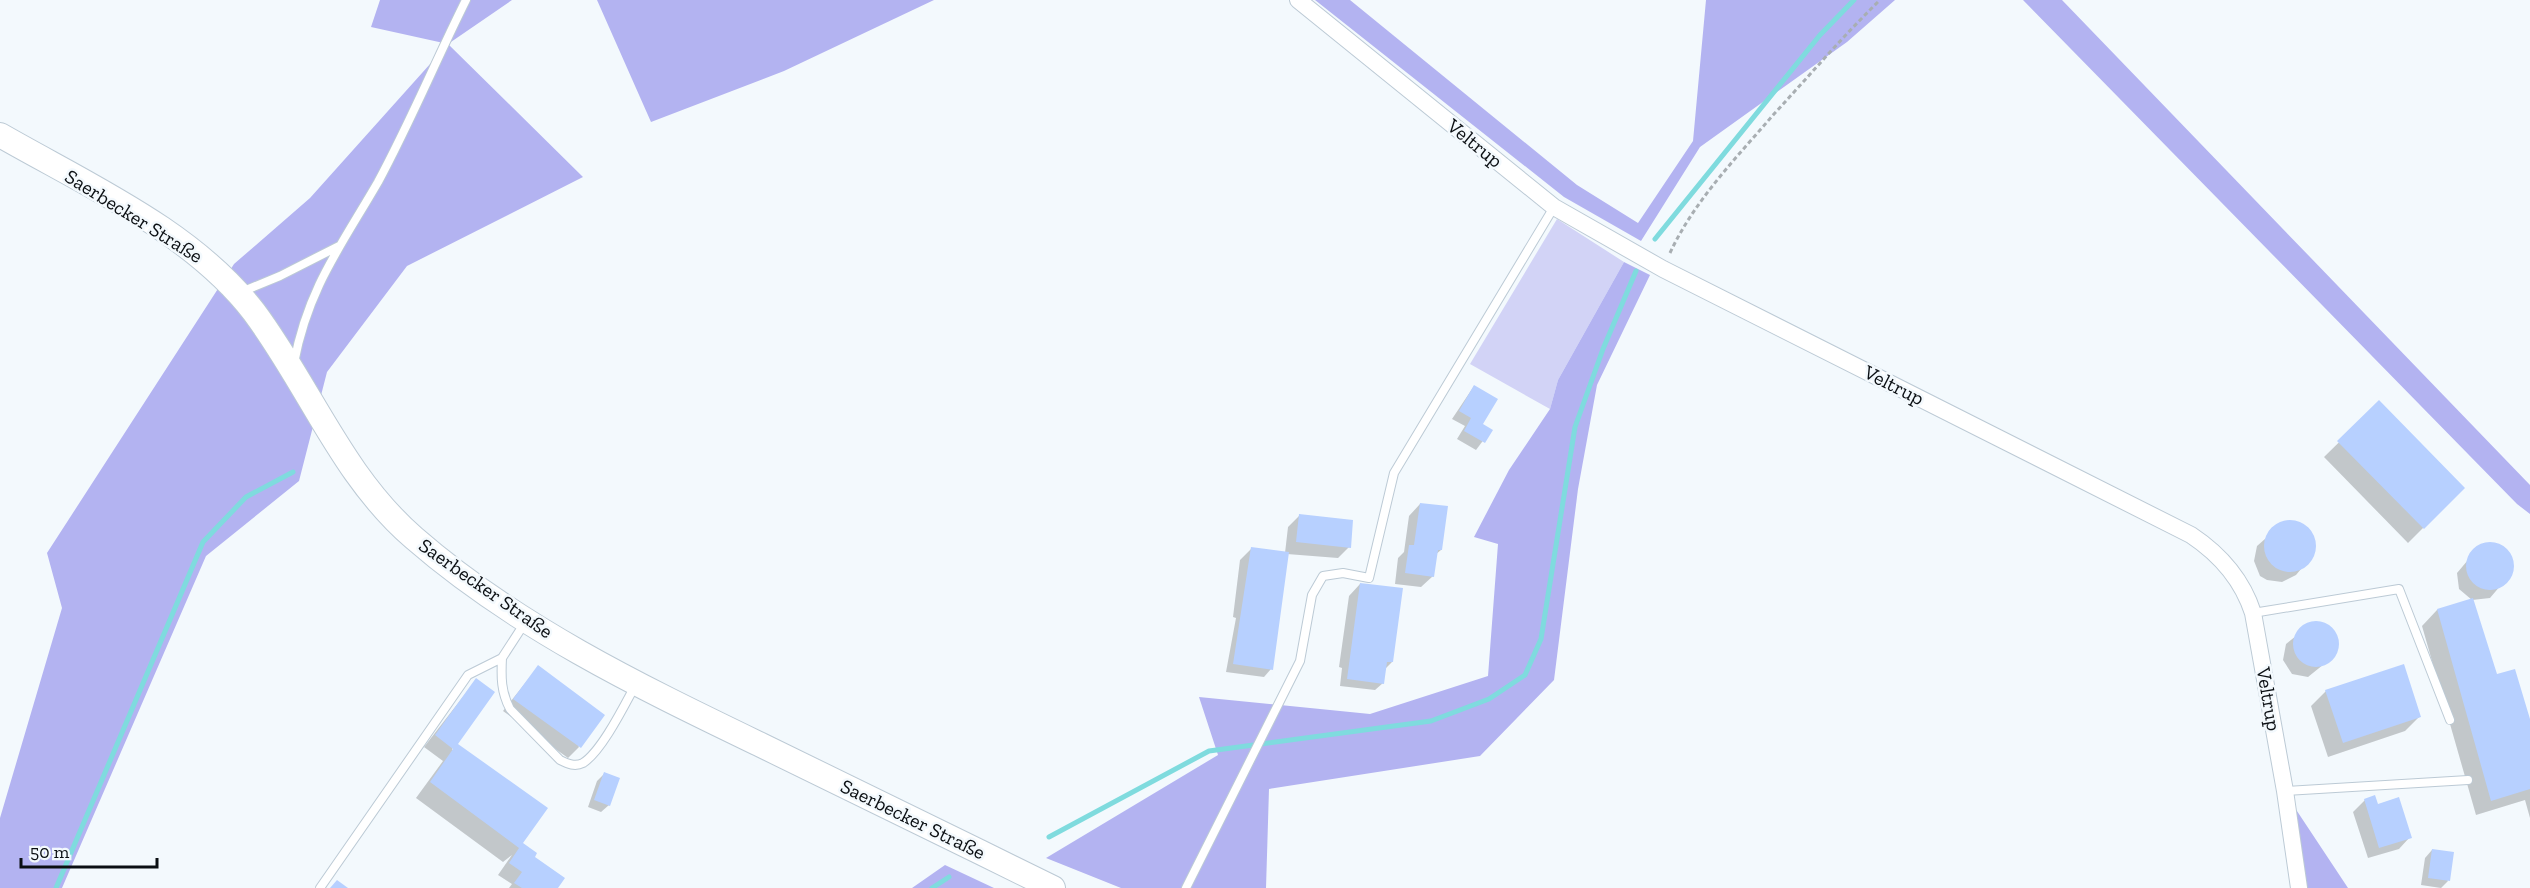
<svg xmlns="http://www.w3.org/2000/svg" width="2530" height="888" viewBox="0 0 2530 888" font-family="'Zilla Slab',serif">
  <rect width="100%" height="100%" fill="#f3f9fd"/>
  <path fill="#d2d3f6" d="M1557 219 1624 262 1558 380 1550 409 1470 364Z"/>
  <path fill="#b3b3f1" d="M380 0H512L448 44 583 177 407 266 327 372 299 481 206 556 62 888H0V818L62 608 47 553 234 264 310 198 448 44 371 27Z
    M597 0H934L784 71 651 122Z
    M1315 0H1350L1577 185 1638 223 1693 141 1706 0H1895L1847 42 1700 147 1641 241 1564 197Z
    M2023 0H2062L2530 485V514L2517 504Z
    M1624 262 1650 275 1597 385 1578 489 1554 680 1480 756 1269 789 1266 888H1121L1046 858 1218 755 1199 697 1370 714 1488 676 1498 544 1474 537 1509 470 1550 409 1558 380Z
    M2293 805 2348 888H2303Z
    M945 865 994 888H912Z"/>
  <path fill="#0003" d="M1474 386 1481 425 1491 430 1476 450 1457 439 1465 426 1452 419Z
    M2379 403 2463 488 2408 543 2324 457Z
    M1420 504 1441 550 1435 555 1433 576 1421 587 1395 584 1398 558 1404 552 1409 516Z
    M1299 516 1349 547 1338 558 1287 554 1271 669 1264 677 1226 672 1236 618 1233 617 1240 560 1252 548 1285 553 1288 527Z
    M2297 523 2304 527 2313 540 2312 556 2296 575 2282 582 2267 580 2260 576 2254 561 2257 546 2282 524Z
    M2496 544 2510 555 2512 572 2490 598 2472 600 2496 676 2530 727V818L2525 800 2476 815 2422 626 2437 610 2472 600 2459 589 2457 573 2479 547Z
    M1360 584 1392 662 1385 669 1383 683 1375 690 1340 686 1342 668 1339 667 1349 596Z
    M2312 623 2328 626 2337 640 2334 656 2308 677 2292 674 2283 660 2286 644Z
    M538 667 579 747 568 758 503 711Z
    M476 680 493 692 452 749 556 888H509L512 884 498 875 512 855 503 862 416 798 443 761 424 747Z
    M2326 691 2420 716 2405 731 2328 757 2311 706Z
    M604 774 609 805 601 812 588 807 597 781Z
    M2365 800 2377 806 2410 837 2399 849 2368 858 2353 812Z
    M2432 850 2448 881 2441 888 2421 885 2425 858Z"/>
  <g fill="none" stroke-linecap="round" stroke-linejoin="round">
    <path stroke="#7fdbde" stroke-width="5" d="M1655 239 1820 35 1854 0
      M1049 837 1209 751 1431 721 1489 699 1525 675 1541 639 1575 427 1603 349 1636 271
      M56 888 203 542 246 497 293 472
      M932 888 949 877"/>
  </g>
  <path fill="#b7d0ff" d="M1474 385 1498 399 1483 424 1493 430 1485 443 1464 431 1471 418 1459 411Z
    M2379 400 2465 488 2424 529 2337 441Z
    M1420 503 1448 506 1442 550H1438L1434 577 1405 573 1409 545H1414Z
    M1299 514 1353 520 1351 548 1296 542Z
    M2264 546a26 26 0 1 1 52 0a26 26 0 1 1-52 0Z
    M2466 566a24 24 0 1 1 48 0a24 24 0 1 1-48 0Z
    M1251 547 1289 552 1273 670 1233 664Z
    M1360 583 1403 588 1393 662H1387L1384 684 1347 679Z
    M2473 598 2497 674 2515 669 2530 719V789L2491 801 2437 609Z
    M2293 644a23 23 0 1 1 46 0a23 23 0 1 1-46 0Z
    M2404 664 2421 717 2343 743 2325 690Z
    M538 665 605 715 581 748 513 699Z
    M476 678 495 692 458 744 548 808 523 843 537 853 535 857 565 878 558 888H522L514 883 522 872 509 863 519 848 430 782 453 749 435 735Z
    M604 772 620 778 610 806 594 800Z
    M2375 795 2378 804 2399 797 2412 838 2379 848 2364 799Z
    M2432 849 2454 852 2450 881 2428 878Z
    M337 880 348 888H330Z"/>
  <g fill="none" stroke-linecap="round" stroke-linejoin="round">
    <defs>
      <path id="lane" d="M239 293 280 276 339 246
        M294 363C308 288 341 246 378 182 410 123 436 60 466 0
        M2253 613 2399 589 2450 720
        M502 658C501 677 501 692 510 709L560 760C568 764 575 767 583 763 602 751 625 704 636 684
        M2285 791 2468 780
        M320 888 468 675 502 658 526 621
        M1186 888 1300 661 1312 595 1323 576 1343 573 1369 578 1394 473 1554 207"/>
      <path id="street" d="M1298 0 1554 207 1663 269 2191 535C2221 555 2242 579 2253 613L2285 791 2299 888"/>
      <path id="secondary" d="M0 135C87 185 193 232 254 312 310 387 342 476 414 538 516 627 641 687 761 745 859 793 956 840 1053 888"/>
    </defs>
    <use href="#lane" stroke="#bccad5" stroke-width="10"/>
    <use href="#street" stroke="#bccad5" stroke-width="18"/>
    <use href="#secondary" stroke="#bccad5" stroke-width="26"/>
    <path stroke="#a8aeb2" stroke-width="3" stroke-dasharray="4.5 3" stroke-linecap="butt" d="M1670 253C1694 201 1737 157 1774 114 1809 76 1843 36 1880 0"/>
    <use href="#lane" stroke="#fff" stroke-width="8"/>
    <use href="#street" stroke="#fff" stroke-width="16"/>
    <use href="#secondary" stroke="#fff" stroke-width="24"/>
  </g>
  <g text-anchor="middle" dominant-baseline="central" stroke-width="5" stroke-linejoin="round" paint-order="stroke">
    <g font-size="20" fill="#0b0f13" stroke="#f3f9fd">
      <text transform="translate(1475 143) rotate(39)">Veltrup</text>
      <text transform="translate(134 216) rotate(32)">Saerbecker Straße</text>
      <text transform="translate(1894 385) rotate(27)">Veltrup</text>
      <text transform="translate(486 588) rotate(35)">Saerbecker Straße</text>
      <text transform="translate(2269 699) rotate(80)">Veltrup</text>
      <text transform="translate(913 819) rotate(26)">Saerbecker Straße</text>
    </g>
  </g>
  <path d="M21 858v9h136v-9" fill="none" stroke="#0b0f13" stroke-width="3"/>
  <text x="30" y="858" font-size="18" fill="#0b0f13" stroke="#f3f9fd" stroke-width="4.5" paint-order="stroke">50 m</text>
</svg>
